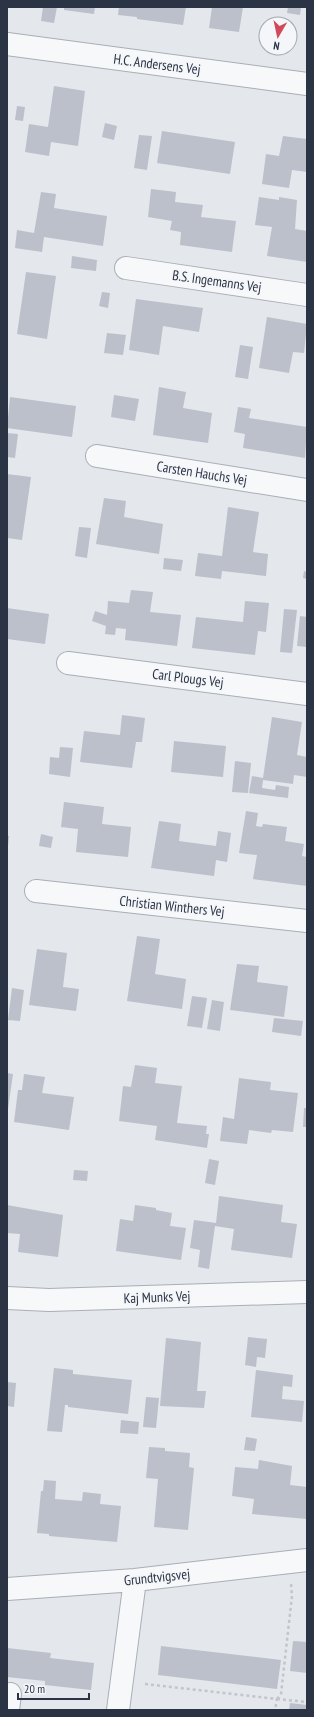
<svg xmlns="http://www.w3.org/2000/svg" width="314" height="1717" viewBox="0 0 314 1717" font-family="'PT Sans Narrow',sans-serif">
  <rect width="100%" height="100%" fill="#e4e7ec"/>
  <path fill="#bbc0ca" d="M43 7H57L54 23 41 21Z
    M64 7H95L94 14 64 10Z
    M119 7H186L183 25 137 19V17L118 15Z
    M212 7H243L239 32 209 28Z
    M288 7H301L300 15 287 13Z
    M54 86 85 91 78 146 51 142 49 156 25 152 29 124 48 127Z
    M17 106 25 107 23 121 15 120Z
    M105 123 117 126 114 140 102 137Z
    M162 131 235 142 230 174 157 163Z
    M139 135 152 136 147 170 134 168Z
    M283 136 307 139V172L292 170 289 188 262 184 266 154 279 156Z
    M151 189 176 192 175 202 203 205 201 217 236 221 232 252 180 245 181 232 170 230 172 221 148 217Z
    M41 192 56 194 54 208 107 216 103 246 44 237 42 252 15 248 17 230 34 233Z
    M259 197 279 200V197L297 200 295 229 307 231V262L267 256 272 227 255 225Z
    M72 256 97 260 96 271 71 268Z
    M26 272 56 276 47 339 17 334Z
    M102 292 110 293 108 308 99 306Z
    M136 299 203 308 199 332 163 326 159 355 129 350Z
    M267 317 307 324 304 353 293 352 289 373 259 368Z
    M107 333 126 335 123 355 104 353Z
    M240 345 253 347 248 379 235 377Z
    M159 387 186 392 183 408 212 413 208 443 153 435Z
    M114 395 139 399 135 421 111 417Z
    M10 397 76 406 72 437 7 428Z
    M238 407 251 409 249 418 307 427 305 458 243 448 245 434 234 432Z
    M7 433 18 434 15 458 7 457Z
    M7 474 31 477 22 540 7 538Z
    M104 498 126 501 124 517 163 524 159 554 96 544Z
    M228 507 259 512 253 552 268 554 266 576 222 571 221 579 195 576 198 553 222 556Z
    M79 527 91 528 87 558 75 556Z
    M164 558 183 560 181 571 163 569Z
    M304 571 307 572V579L303 578Z
    M131 590 153 592 150 612 181 615 177 646 125 640 126 629 116 628 115 635 105 634 106 626 92 621 95 611 107 615 108 601 129 603Z
    M245 601 269 603 266 632 258 631 255 655 192 648 196 617 243 622Z
    M7 608 49 614 45 644 7 639Z
    M284 609 297 610 292 653 280 652Z
    M300 616 307 617V647L297 646Z
    M122 715 145 718 142 742H136L132 768 80 762 84 731 120 735Z
    M272 717 302 722 297 755 307 757V777L294 775 293 784 263 780 262 788 275 790 276 785 289 787 288 798 249 793 252 776 263 778Z
    M174 741 226 746 223 777 171 772Z
    M60 747 73 748 70 777 49 774 50 757 59 758Z
    M235 761 251 763 248 793 232 792Z
    M64 802 104 807 102 824 131 827 128 857 76 852 78 829 61 827Z
    M246 811 258 813 256 826 262 827 263 824 287 827 285 841 304 844 302 856 307 857V886L253 879 257 855 239 853Z
    M159 821 181 824 179 841 216 846 218 831 231 833 227 862 216 860 214 876 151 868Z
    M41 834 53 837 51 848 39 846Z
    M7 836H9L8 846H7Z
    M137 936 160 939 155 974 186 979 182 1009 127 1001Z
    M37 949 67 953 63 987 79 989 76 1011 29 1005Z
    M237 964 259 966 257 982 288 986 284 1017 230 1010Z
    M12 988 24 990 20 1021 8 1020Z
    M192 996 207 998 202 1028 187 1026Z
    M212 1000 224 1002 220 1031 207 1029Z
    M274 1018 303 1021 301 1036 272 1032Z
    M135 1065 157 1068 155 1083 182 1086 177 1123 207 1126 206 1134H209L207 1148 155 1140 157 1126 119 1121 123 1086 131 1087Z
    M7 1073 13 1074 8 1109H7Z
    M24 1074 45 1077 42 1093 74 1097 69 1130 14 1122 18 1090H22Z
    M239 1078 271 1082 270 1090 298 1093 293 1132 272 1130 271 1133 249 1130 247 1144 220 1141 223 1117 234 1119Z
    M304 1108H307V1127H303Z
    M209 1159 219 1161 215 1185 205 1183Z
    M74 1170 88 1171 87 1181 73 1180Z
    M219 1196 283 1205 281 1222 297 1224 292 1258 231 1250 234 1229 215 1226 209 1269 198 1267 200 1250 190 1248 194 1220 216 1223Z
    M7 1205 63 1215 58 1257 18 1252 20 1234 7 1233Z
    M135 1205 156 1208V1210L172 1213 170 1226 186 1228 181 1260 116 1251 120 1219 133 1221Z
    M248 1337 267 1339 265 1358 257 1357 256 1367 245 1365Z
    M166 1338 201 1342 197 1391H206L204 1408 160 1406Z
    M54 1368 73 1370V1374L132 1380 128 1414 68 1407V1405H65L62 1432 47 1431Z
    M256 1370 293 1375 292 1387 283 1386 282 1399 304 1401 302 1422 251 1417Z
    M7 1382 16 1383 14 1407 7 1406Z
    M146 1397 159 1398 156 1428 143 1427Z
    M121 1420 139 1422 138 1434 120 1433Z
    M246 1437 257 1439 255 1451 244 1450Z
    M149 1447 165 1448V1451L190 1453 189 1467 194 1468 188 1530 154 1527 158 1479 146 1478Z
    M259 1460 292 1466 290 1485 307 1487V1519L252 1514 254 1499 232 1496 235 1467 258 1469Z
    M44 1480 56 1481 55 1499 82 1501 83 1492 101 1494 100 1504 121 1506 117 1542 49 1536V1534L37 1533 41 1491H43Z
    M293 1641 307 1642V1673L290 1671Z
    M161 1646 281 1660 277 1689 158 1675Z
    M7 1648 51 1653 50 1658 94 1663 91 1690 45 1685V1681L7 1677Z
    M290 1703 307 1705V1710H289Z"/>
  <g fill="none" stroke-linecap="round" stroke-linejoin="round">
    <defs>
      <path id="minor" d="M7 44 307 84
        M126 268 307 295
        M97 456 307 490
        M68 663 307 694
        M36 891 307 921
        M7 1298 49 1300 307 1292
        M7 1589 135 1580 307 1560
        M8 1710 10 1694
        M118 1710 135 1580"/>
    </defs>
    <use href="#minor" stroke="#a9aeb7" stroke-width="24"/>
    <path stroke="#c2c5cb" stroke-width="2.5" stroke-dasharray="3 3" stroke-linecap="butt" d="M145 1684 277 1699 275 1710
      M277 1699 281 1694 292 1596 291 1584
      M277 1699 307 1702"/>
    <use href="#minor" stroke="#f7f8fa" stroke-width="22"/>
  </g>
  <g text-anchor="middle" dominant-baseline="central" stroke-width="3" stroke-linejoin="round" paint-order="stroke">
    <g font-size="14" fill="#2b3445" stroke="#f4f6f9">
      <text transform="translate(157 64) rotate(7)">H.C. Andersens Vej</text>
      <text transform="translate(217 281) rotate(8)">B.S. Ingemanns Vej</text>
      <text transform="translate(202 473) rotate(9)">Carsten Hauchs Vej</text>
      <text transform="translate(188 678) rotate(7)">Carl Plougs Vej</text>
      <text transform="translate(172 906) rotate(6)">Christian Winthers Vej</text>
      <text transform="translate(157 1297) rotate(-2)">Kaj Munks Vej</text>
      <text transform="translate(157 1577) rotate(-6)">Grundtvigsvej</text>
    </g>
  </g>
  <rect width="314" height="1717" fill="none" stroke="#2b3445" stroke-width="16"/>
  <g transform="translate(278 36) rotate(189)"><circle r="19" fill="#f4f6f9" stroke="#a4a8b1"/>
  <path d="M0-3L7 15L0 10L-7 15Z" fill="#d1495b"/>
  <text y="-6" font-size="11" font-weight="bold" text-anchor="middle" fill="#2b3445">N</text>
  </g>
  <path d="M18 1693v6h71v-6" fill="none" stroke="#2b3445" stroke-width="2"/>
  <text x="24" y="1693" font-size="12" fill="#2b3445" stroke="#f4f6f9" stroke-width="3" paint-order="stroke">20 m</text>
</svg>
